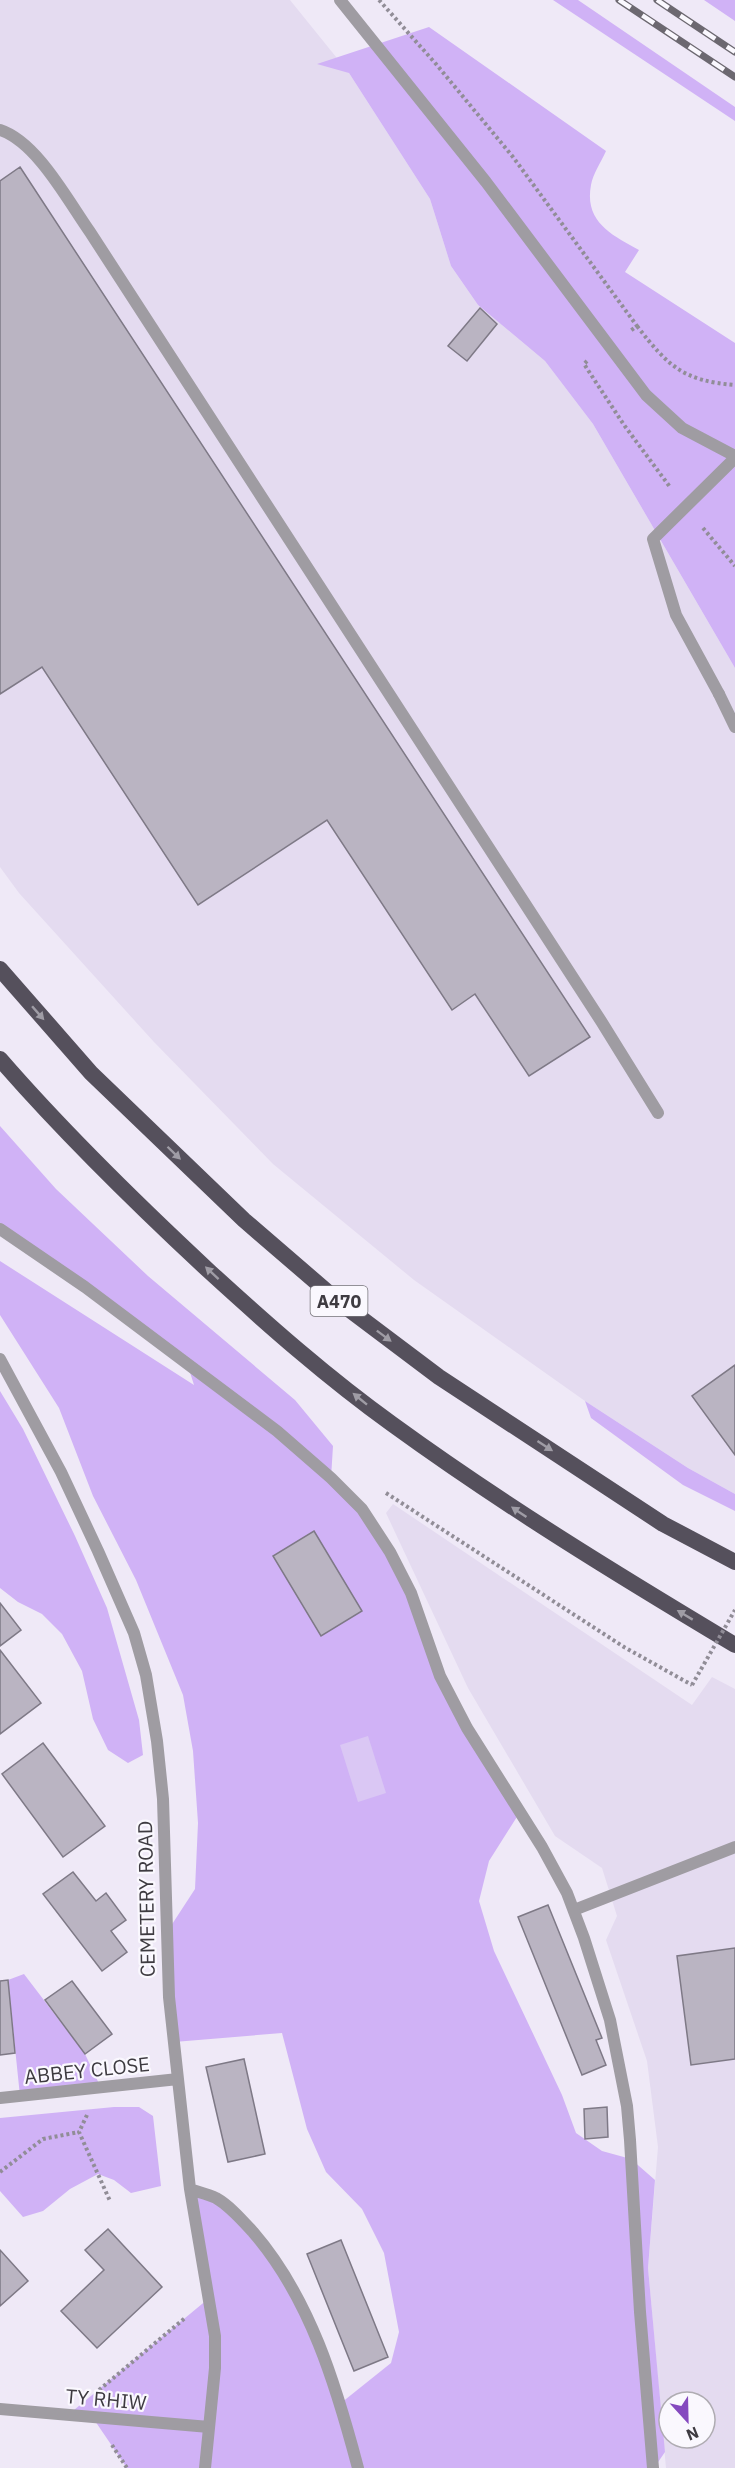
<svg xmlns="http://www.w3.org/2000/svg" width="735" height="2468" viewBox="0 0 735 2468" font-family="'IBM Plex Sans',sans-serif">
  <rect width="100%" height="100%" fill="#efe9f7"/>
  <path fill="#e4dbf0" fill-rule="evenodd" d="M0 0H290L349 73 430 199 451 266 478 305 545 361 593 424 735 668V1494L688 1468 585 1401 414 1280 273 1164 154 1042 19 893 0 867Z
    M393 1504 692 1705 712 1677 735 1689V2468H666L648 2268 658 2147 647 2061 606 1940 617 1916 602 1868 555 1836 468 1688 386 1513ZM669 2402H705V2438H669Z"/>
  <path fill="#d0b2f6" d="M553 0H578L735 107V121Z
    M704 0H735V21Z
    M429 27 606 151C601 162 593 174 591 185 584 222 612 235 639 250L625 272 735 343V668L593 424 545 361 478 305 451 266 430 199 349 73 317 64Z
    M0 1126 56 1189 148 1276 295 1400 333 1446 331 1478 390 1552 440 1676 520 1812 489 1861 479 1901 494 1951 562 2095 576 2133 602 2151 631 2159 655 2180 648 2268 665 2452 654 2468H127L93 2418 68 2415 208 2299 190 2189 216 2198 288 2281 341 2403 391 2363 399 2332 384 2253 362 2209 326 2172 307 2129 282 2033 174 2042 165 1935 195 1889 198 1823 193 1751 183 1695 136 1580 93 1496 59 1408 0 1315V1261L194 1385 188 1366 0 1229Z
    M0 1391 23 1429 75 1536 107 1608 139 1720 143 1755 128 1763 108 1750 93 1719 82 1671 62 1634 42 1614 18 1602 0 1588Z
    M585 1401 688 1468 735 1494V1511L683 1485 591 1418Z
    M24 1974 85 2054 101 2088 20 2096 8 1980Z
    M114 2107H139L153 2116 161 2186 131 2193 114 2180 98 2174 70 2189 43 2211 23 2217 0 2191V2118Z"/>
  <path fill="#dac7f4" d="M368 1736 386 1793 358 1802 340 1745Z"/>
  <path fill="#bab4c2" stroke="#7e7986" stroke-width="1.5" d="M20 167 590 1037 529 1076 475 994 452 1010 327 820 198 905 42 667 0 694V181Z
    M480 308 497 324 467 361 448 346Z
    M735 1365V1455L692 1396Z
    M314 1531 362 1611 321 1636 273 1556Z
    M0 1603 21 1630 0 1646Z
    M0 1650 41 1703 0 1734Z
    M43 1743 105 1826 63 1857 2 1774Z
    M73 1872 96 1901 106 1893 126 1920 111 1931 127 1952 102 1971 43 1894Z
    M548 1905 602 2038 596 2040 606 2065 582 2075 518 1917Z
    M735 1948V2059L691 2065 677 1956Z
    M8 1980 15 2053 0 2055V1981Z
    M72 1981 112 2034 85 2054 45 2000Z
    M244 2059 265 2154 228 2162 206 2067Z
    M607 2107 608 2137 585 2139 584 2109Z
    M108 2229 162 2287 97 2348 61 2311 104 2270 85 2250Z
    M341 2240 388 2357 354 2371 307 2254Z
    M0 2250 28 2281 0 2306Z"/>
  <g fill="none" stroke-linecap="round" stroke-linejoin="round">
    <path stroke="#918d97" stroke-width="4" stroke-dasharray="3 3" stroke-linecap="butt" d="M379 0 436 64 513 157 637 326 630 331
      M637 326C668 366 683 381 735 385
      M587 361 584 364 624 425 670 487
      M703 528 735 566
      M386 1493 624 1647 692 1685
      M87 2115 79 2132 110 2201
      M0 2172 43 2139 79 2132
      M99 2390 185 2318
      M112 2445 127 2468"/>
    <path stroke="#9f9ca2" stroke-width="12" d="M0 130C37 142 68 201 90 232L601 1021 658 1113
      M719 694 735 727
      M574 1910 735 1847"/>
    <path stroke="#9f9ca2" stroke-width="12" d="M340 0 486 182 646 395 682 428 735 456
      M719 694 676 615 653 539 735 458
      M0 1229 85 1287 277 1431 331 1478 362 1509 390 1552 411 1593 440 1676 467 1728 542 1847 567 1893 584 1938 610 2020 627 2106 630 2140 640 2312 653 2468
      M0 1359 61 1472 98 1551 134 1633 146 1675 157 1741 163 1799 169 1997 190 2189 215 2336V2368L205 2468
      M0 2098 178 2079
      M190 2189C198 2192 208 2194 216 2198 230 2206 242 2220 253 2232 310 2298 336 2385 358 2468
      M0 2409 209 2427"/>
    <path stroke="#55505c" stroke-width="16" d="M0 969 91 1073 244 1220 338 1301 439 1377 663 1524 735 1562
      M0 1059C65 1134 137 1204 210 1272 268 1325 328 1378 392 1424 502 1504 618 1575 735 1645"/>
    <defs>
      <path id="rail" d="M619 0 735 77
        M657 0 735 52"/>
    </defs>
    <use href="#rail" stroke="#6c6870" stroke-width="7"/>
    <use href="#rail" stroke="#faf8fe" stroke-width="4.5" stroke-dasharray="14" stroke-linecap="butt"/>
    <path stroke="#918d97" stroke-width="4" stroke-dasharray="3 3" stroke-linecap="butt" d="M692 1685 735 1610"/>
  </g>
  <defs><path id="oneway-solid" d="M-6-.8H1V-3.2L6.5 0L1 3.2V.8H-6Z" transform="scale(1.5)"/></defs>
  <g fill="#9f9ca5">
    <use href="#oneway-solid" transform="translate(38 1013) rotate(49)"/>
    <use href="#oneway-solid" transform="translate(174 1153) rotate(44)"/>
    <use href="#oneway-solid" transform="translate(212 1273) rotate(-137)"/>
    <use href="#oneway-solid" transform="translate(384 1336) rotate(37)"/>
    <use href="#oneway-solid" transform="translate(360 1399) rotate(-141)"/>
    <use href="#oneway-solid" transform="translate(545 1446) rotate(33)"/>
    <use href="#oneway-solid" transform="translate(519 1512) rotate(-146)"/>
    <use href="#oneway-solid" transform="translate(685 1615) rotate(-149)"/>
  </g>
  <g text-anchor="middle" dominant-baseline="central" stroke-width="4.5" stroke-linejoin="round" paint-order="stroke">
    <rect fill="#faf8fe" stroke="#76747a" stroke-width="1.5" x="310.5" y="1286" width="57" height="30" rx="4.5"/>
    <g font-size="18" font-weight="bold" fill="#3e3b41">
      <text x="339" y="1301">A470</text>
    </g>
    <g font-size="20" fill="#3e3b41" stroke="#faf8fe">
      <text transform="translate(146 1899) rotate(-91)">CEMETERY ROAD</text>
      <text transform="translate(87 2070) rotate(-6)">ABBEY CLOSE</text>
      <text transform="translate(106 2399) rotate(5)">TY RHIW</text>
    </g>
  </g>
  <g transform="translate(687 2420) rotate(158)"><circle r="28" fill="#faf8fe" stroke="#afacb2" stroke-width="1.5"/>
  <path d="M0-4.5L10 22L0 15L-10 22Z" fill="#8549bf"/>
  <text y="-9" font-size="16" font-weight="bold" text-anchor="middle" fill="#3e3b41">N</text>
  </g>
</svg>
